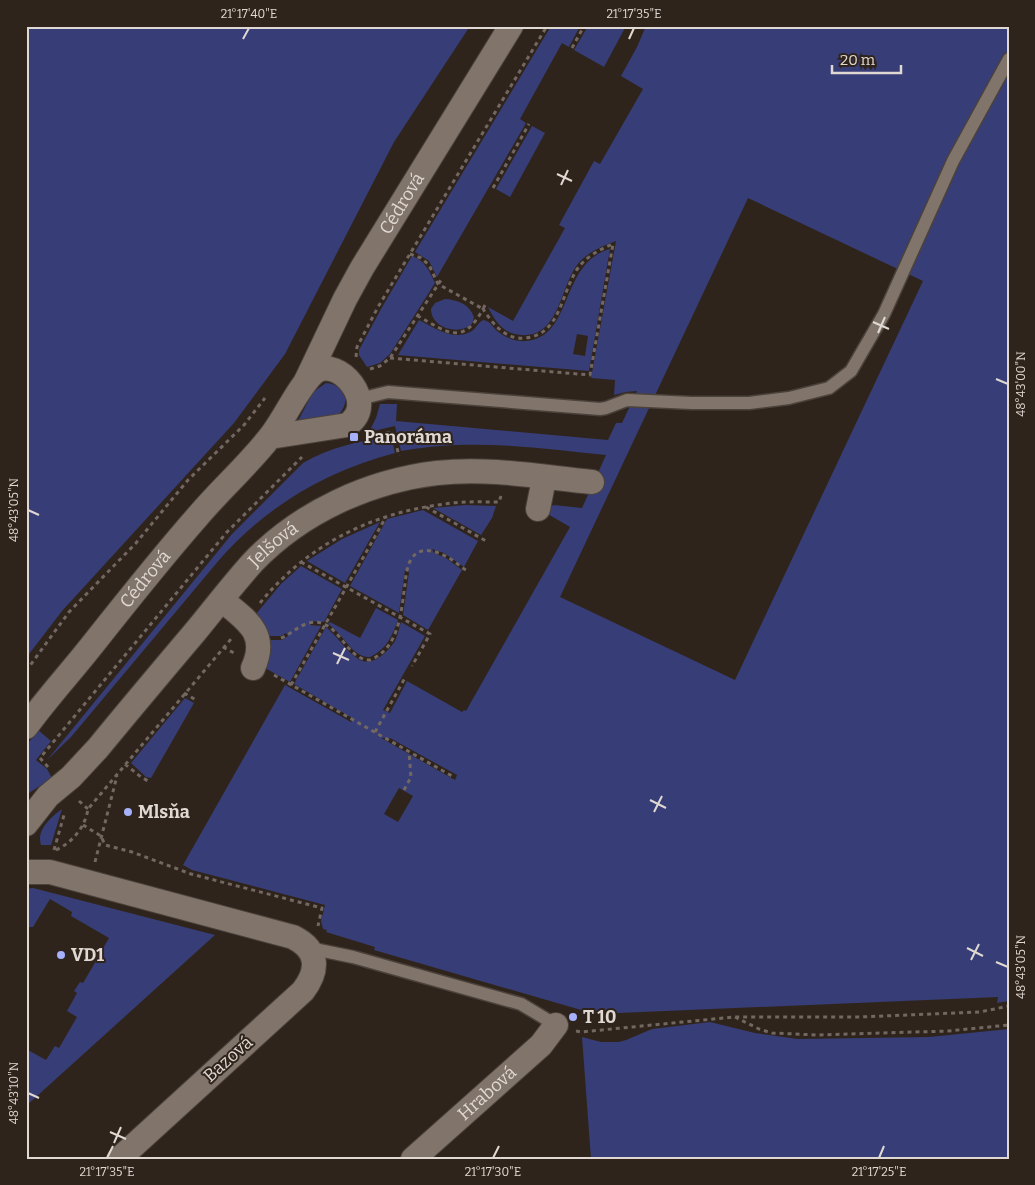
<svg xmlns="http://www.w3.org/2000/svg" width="1035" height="1185" viewBox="0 0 1035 1185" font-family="Bitter,serif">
  <rect width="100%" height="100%" fill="#2f241c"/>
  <path fill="#373d76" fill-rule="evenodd" d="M26 26H470L394 142 285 354 234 423 62 611 26 658Z
    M551 26H580L569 47 562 43 520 119 526 123 437 277 429 261 415 252Z
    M588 26H626L604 67 574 50Z
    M646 26H1009V1001L997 1003 998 997 595 1014 374 950 375 947 326 932 327 930 323 929 321 921 325 905 192 870 183 865 285 685 351 722 354 719 294 684 326 627C338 637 345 650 357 658 371 669 387 653 395 641 398 635 399 628 401 622L425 636 383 710 390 713 407 681 462 712 464 710 466 711 570 527 546 513 549 507 554 505 582 508 606 455C535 448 472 438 401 451L395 426 369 432 376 418 380 404H397L396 421 608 440 616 423H622L637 391 626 392 614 395 615 380 591 378 616 241C602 246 586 253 577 265 560 288 559 338 521 335 503 334 495 321 488 307L513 321 565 228 559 225 594 161 600 164 643 89 621 76 637 47ZM748 198 923 281 735 680 560 597ZM381 738H390L457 775 455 780ZM399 788 413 796 398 822 384 814Z
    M532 126 545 133 510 197 496 189Z
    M610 249 589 371 398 355 419 320C434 328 455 342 472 331 476 328 478 323 483 320 489 321 491 324 495 329 503 337 515 342 526 341 574 337 559 263 610 249ZM577 334 588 336 585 356 573 354Z
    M412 256C425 261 429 270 435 283L390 354 380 363 367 367 359 355V350L381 309Z
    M445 299C458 300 469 304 474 317L472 324C459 336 431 328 431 309L435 303Z
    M326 383C342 384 352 399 340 413L301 428 297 424 298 421 313 392Z
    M391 436 395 453C326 471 267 506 220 559L71 737 47 760 232 534 303 463C330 447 360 441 391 436Z
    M465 505 496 506 492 518 481 535 433 508Z
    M423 510 478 541 464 567 444 553 432 549 434 553 446 558 462 570 428 630 403 615 409 572 405 570 399 613 350 586 387 519Z
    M380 522 345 583 307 561 342 539Z
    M301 566 342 589 324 622 311 621 310 625 321 626 290 682 265 668 269 640H282L288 636 286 633 281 636H268L256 614 281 584Z
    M376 608 398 620C392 636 387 649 370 657 352 658 343 633 328 624L330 622 360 638Z
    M185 698 194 703 151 778 146 777 131 763Z
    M38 730 51 741 36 760 47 769 52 778 26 795V746Z
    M62 809 51 845H41C36 830 51 817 62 809Z
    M33 888 215 935 26 1106V1049L46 1060 55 1046 59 1048 77 1017 67 1011 77 993 74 991 80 982 83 983 96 961 93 959 99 949 102 950 109 938 71 916 72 912 50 899 33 927H26V889Z
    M710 1022 755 1033 798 1039 929 1037 1009 1029V1159H591L582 1037 601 1042H619L626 1040 652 1029Z"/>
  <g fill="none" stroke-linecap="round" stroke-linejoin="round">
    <defs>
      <path id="service" d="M359 399 388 392 600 409 606 408 627 400 692 403H749L789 398 829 388 851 371 884 314 953 161 1009 59
        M309 948 353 957 521 1004 556 1025"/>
      <g id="minor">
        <path id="s1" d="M306 381 345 299 362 268 511 26"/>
        <path d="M538 509 542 489V477"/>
        <path d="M222 600C246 620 269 633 253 668"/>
        <path id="s2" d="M26 727C47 698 71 672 93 644 127 601 162 557 198 516 221 489 248 465 270 437 284 420 299 385 315 372 338 355 380 404 347 425L270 437"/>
        <path id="s3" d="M26 824 48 796 71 777 98 748C130 709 162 671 195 632 214 609 233 584 253 562 301 512 369 481 437 473 488 467 541 477 592 482"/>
        <path d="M26 872H50L293 937C319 950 319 970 303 991L119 1159"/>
        <path id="s4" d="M413 1159 541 1045 556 1025"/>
      </g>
    </defs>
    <use href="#service" stroke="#4b423b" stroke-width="15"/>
    <use href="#minor" stroke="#4b423b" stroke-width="26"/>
    <path stroke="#726861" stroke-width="3" stroke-dasharray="4 4" stroke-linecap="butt" d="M572 48 584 26
      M493 188 529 124
      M410 254 421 258 429 265 438 284 483 309 485 305
      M356 357 357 347 378 307 547 26
      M390 358 590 375 613 244C600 249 586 257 578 268 561 292 561 335 525 338 505 340 493 324 483 309 463 346 448 333 418 316
      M370 369 380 366 390 358 441 280
      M370 436 393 432 399 456
      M426 507 486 541
      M301 562 430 634 412 666
      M260 603C307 545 371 513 445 504 462 501 481 502 499 502L501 496
      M281 638C291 634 298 626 309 623 339 616 344 660 370 660 400 648 401 611 405 584 406 575 407 565 412 558 419 547 433 550 443 555 451 558 458 565 466 570
      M223 647 234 653
      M26 671 69 612 136 543 188 480 244 425 265 398
      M274 675 452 776
      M291 685 386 517
      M184 693 196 700
      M375 732 406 676
      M125 764 141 777 150 782
      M48 767 40 758 227 532 302 457
      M404 790 411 777 409 752
      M79 801 88 809
      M83 825 101 836 105 845 132 852 191 874 322 908 318 926
      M54 850 64 815
      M56 850C73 842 85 827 88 809L231 639
      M95 862 117 776
      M26 934 28 936
      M735 1017 759 1029 772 1033 817 1035 948 1031 1009 1025
      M576 1031 581 1032 734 1017H860L980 1012 1009 1006"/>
    <use href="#service" stroke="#81746a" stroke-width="12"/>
    <use href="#minor" stroke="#81746a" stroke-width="24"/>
  </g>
  <path fill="none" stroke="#e0d8d3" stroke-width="2" d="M243 39 249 28M629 39 634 28M557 174 572 181M561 185 568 170M873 322 889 329M878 333 885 317M996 379 1008 384M28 510 39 515M333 653 349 660M337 664 345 648M650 800 666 808M654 812 662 796M967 948 983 956M971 960 979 944M996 962 1008 967M28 1093 39 1098M110 1132 126 1139M114 1143 121 1127M107 1158 113 1146M493 1158 499 1146M879 1158 884 1146"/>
  <g fill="#a6b1fc" stroke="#2f241c" stroke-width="2">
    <rect x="349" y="432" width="10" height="10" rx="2.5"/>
    <circle cx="128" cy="812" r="5"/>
    <circle cx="61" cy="955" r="5"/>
    <circle cx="573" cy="1017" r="5"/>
  </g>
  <g text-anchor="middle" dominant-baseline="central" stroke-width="4" stroke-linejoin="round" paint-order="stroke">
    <g font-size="18" fill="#e0d8d3" stroke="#2f241c">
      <text stroke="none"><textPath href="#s1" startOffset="202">Cédrová</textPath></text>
      <text stroke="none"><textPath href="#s3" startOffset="374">Jelšová</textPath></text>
      <text stroke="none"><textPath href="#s2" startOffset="190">Cédrová</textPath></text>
      <text transform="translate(228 1059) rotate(-42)">Bazová</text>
      <text stroke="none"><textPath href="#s4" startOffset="99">Hrabová</textPath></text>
    </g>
    <g font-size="18" font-weight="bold" fill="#e0d8d3" stroke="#2f241c" text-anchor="start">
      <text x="364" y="437">Panoráma</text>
      <text x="138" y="812">Mlsňa</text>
      <text x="71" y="955">VD1</text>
      <text x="583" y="1017">T 10</text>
    </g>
  </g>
  <rect width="1035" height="1185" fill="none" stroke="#2f241c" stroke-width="55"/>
  <path d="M832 65v8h69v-8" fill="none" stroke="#e0d8d3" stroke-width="2.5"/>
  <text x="840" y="65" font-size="15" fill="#e0d8d3" stroke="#2f241c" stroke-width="4" paint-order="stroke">20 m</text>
  <rect x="28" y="28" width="980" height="1130" fill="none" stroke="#e0d8d3" stroke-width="2"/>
  <g font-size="12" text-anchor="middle" fill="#e0d8d3">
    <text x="249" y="18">21°17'40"E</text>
    <text x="634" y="18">21°17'35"E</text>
    <text transform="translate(1021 384) rotate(-90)" y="4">48°43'00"N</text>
    <text transform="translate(14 510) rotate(-90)" y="4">48°43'05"N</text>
    <text transform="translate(1021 967) rotate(-90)" y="4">48°43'05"N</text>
    <text transform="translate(14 1093) rotate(-90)" y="4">48°43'10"N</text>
    <text x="107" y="1176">21°17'35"E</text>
    <text x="493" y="1176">21°17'30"E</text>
    <text x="879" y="1176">21°17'25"E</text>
  </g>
</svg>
